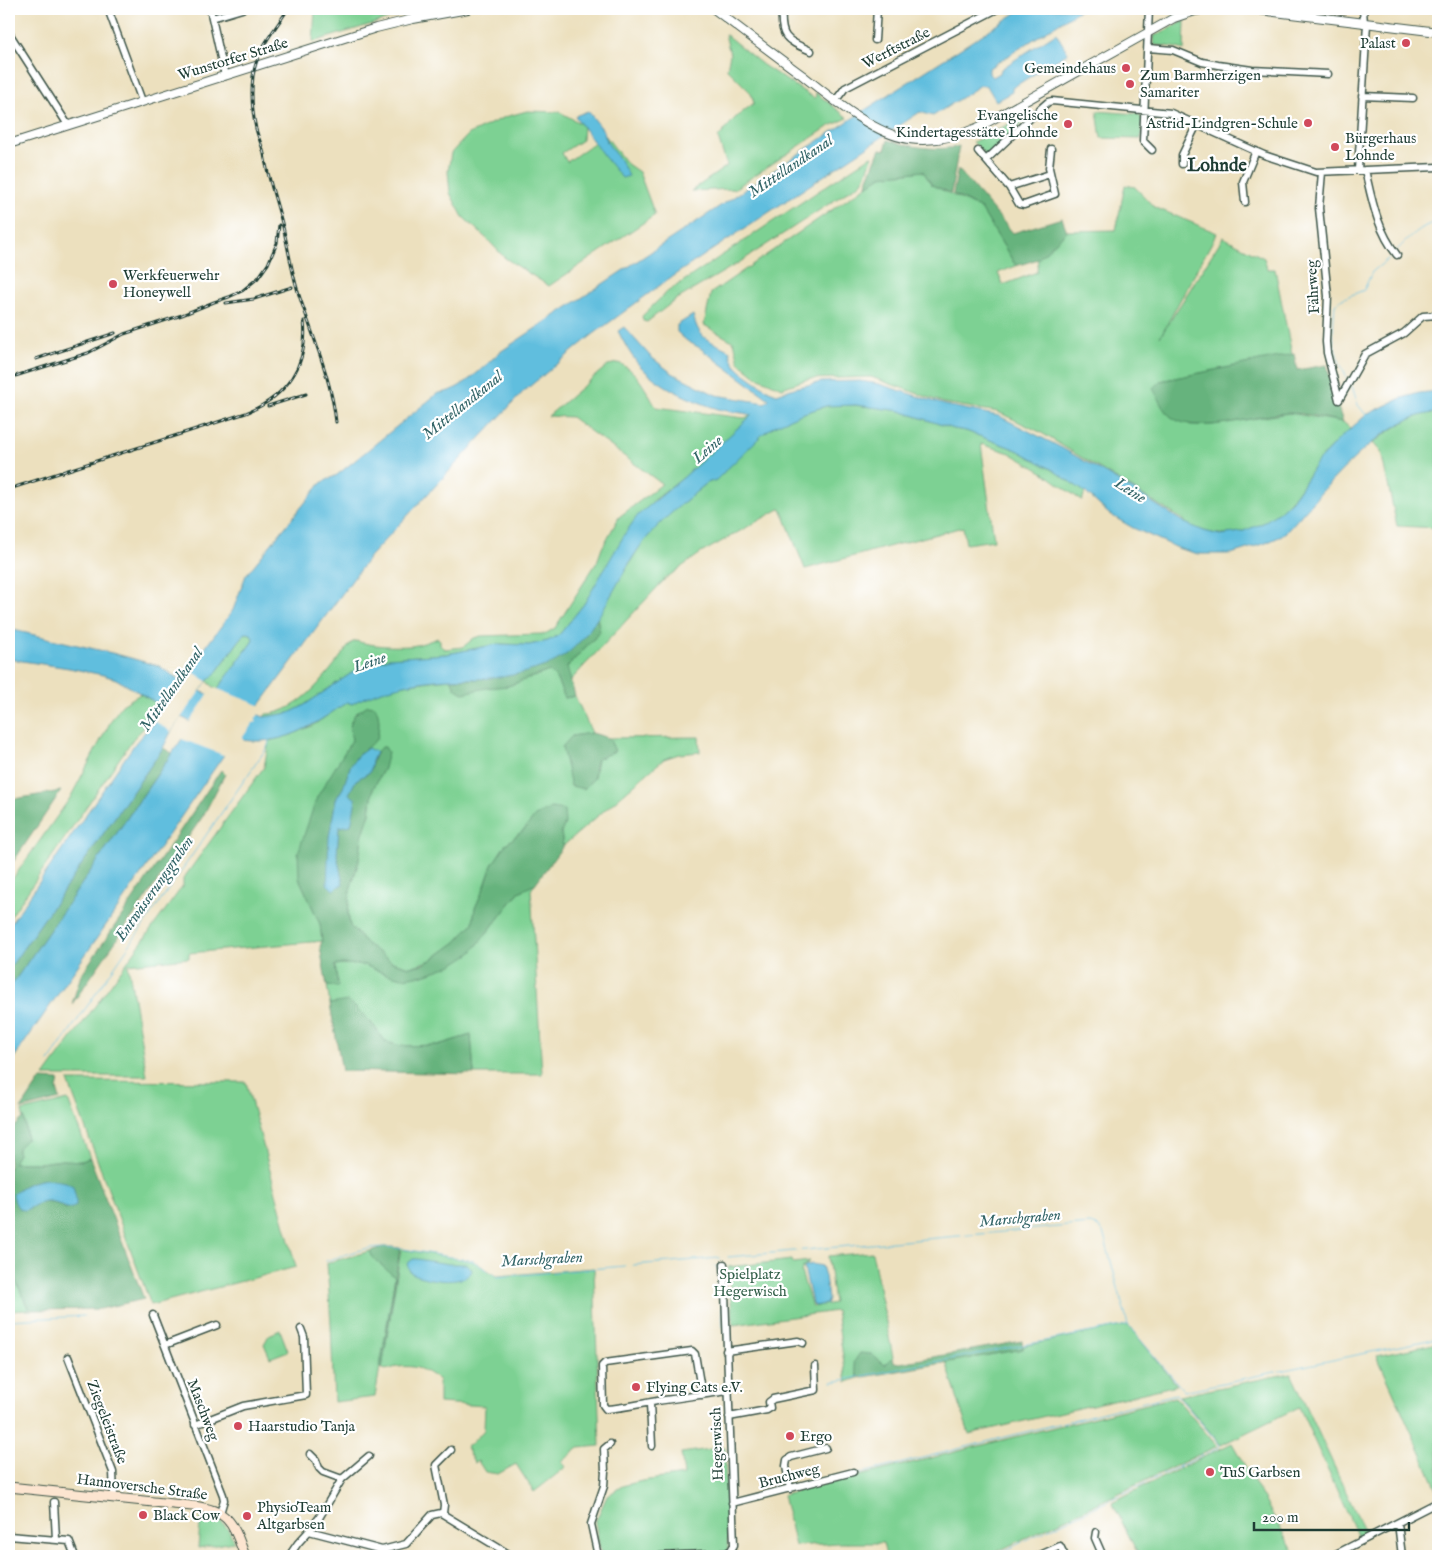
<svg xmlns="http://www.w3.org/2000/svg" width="1447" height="1565" viewBox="0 0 1447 1565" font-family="'IM FELL English',serif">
  <rect width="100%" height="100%" fill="#fff"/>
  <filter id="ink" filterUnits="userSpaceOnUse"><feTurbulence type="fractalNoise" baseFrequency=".02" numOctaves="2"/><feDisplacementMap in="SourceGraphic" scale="10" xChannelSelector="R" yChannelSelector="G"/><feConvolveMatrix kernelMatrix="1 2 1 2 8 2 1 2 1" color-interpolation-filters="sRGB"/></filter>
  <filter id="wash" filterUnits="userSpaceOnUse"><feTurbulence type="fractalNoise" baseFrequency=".0096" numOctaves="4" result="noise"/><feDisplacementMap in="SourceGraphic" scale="20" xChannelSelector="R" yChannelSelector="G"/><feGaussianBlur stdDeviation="1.12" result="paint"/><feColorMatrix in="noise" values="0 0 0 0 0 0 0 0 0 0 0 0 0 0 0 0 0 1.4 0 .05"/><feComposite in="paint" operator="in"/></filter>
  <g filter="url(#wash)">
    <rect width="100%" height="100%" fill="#ece0be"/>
    <path fill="#7dd193" stroke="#4e8764" d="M315 9H432L412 12 313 42Z
      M1185 21 1184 50 1173 47 1154 45V36Z
      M725 34 763 65 814 98 816 96 815 92 848 118 828 127 734 189 691 191 727 166 718 138 735 118 754 103 751 93 727 69 730 54Z
      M527 111 560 112 583 125 582 140 562 153 567 162 605 135 626 163 639 172 655 215 549 286 505 258 487 239 463 217 450 193 448 172 451 153 469 134 505 117Z
      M1097 111 1138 114 1142 118 1141 139 1101 138Z
      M1029 114 1025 121 987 156 973 142Z
      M871 156H873L865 177 861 183 740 262 674 301 647 322 643 321 642 316 667 292Z
      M923 171 932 185 981 209 1016 266 998 273 1003 285 1037 272 1038 259 1067 231 1116 230 1125 185 1135 187 1154 207 1217 233 1160 337 1223 237 1264 258 1267 269H1275L1292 355 1160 381 1190 425H1213L1289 413 1343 422 1351 429C1339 439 1327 450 1318 462 1308 474 1301 488 1291 500 1275 519 1248 535 1221 534 1209 534 1196 528 1185 523V521L1040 432 998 412 944 403 871 377 808 379 782 388 757 377 739 362 734 342 704 325 711 293 881 176Z
      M618 363C637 369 646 391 656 407L744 418 753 415 684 477 652 502 584 604 559 635 548 641 529 645 498 644 447 654 389 658 359 668 303 706 290 713 264 717 266 714C302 713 330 670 351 643L356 641C372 646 394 647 411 646 420 645 429 641 438 638L440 640V644L444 649 463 647 474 638 481 636 541 634H545L555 628 597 562 602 548 619 517 662 484 571 417 548 416 608 365Z
      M838 404 875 407 900 411 954 429 966 431 1017 450 1053 470 1085 492 1082 501 1044 473 1010 453 981 444 994 540 966 544 963 527 805 569 781 508 701 553 666 578 570 681 567 667 600 632 597 617 640 546 661 521 707 483 716 480C733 463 755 437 776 425 794 414 817 407 838 404Z
      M1429 413H1438V528L1397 526 1381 452 1373 443C1391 429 1407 418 1429 413Z
      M247 633 251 634 253 638 252 642 217 690 207 681 215 674 244 634Z
      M549 671 556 678 565 698 575 696 592 733 572 736 567 765 571 786 594 778 597 759 614 751 609 738 699 737 700 752 679 754 664 759 563 846 561 833 565 823 551 808 535 817 525 829 506 844 492 865 485 886 475 908 473 923 456 942 431 960 410 967 392 962 367 944 350 926 348 914 350 890 359 860 362 837 370 813 373 789 384 768 376 752 343 788 359 710C349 719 349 727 352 740L299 878 320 924 322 941 189 953V958L128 964 147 1076H44L182 887 183 888V879L264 767 269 741 291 735 312 726 347 702 352 704C377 686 421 682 451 679L456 689 508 686Z
      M140 694 162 706 152 720 133 739 9 919V884L70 798 112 719 122 705Z
      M535 884 531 890 542 1074H474L471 1035 438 1045 401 1046 386 1042 369 1020 335 1003 330 1004 327 986H338L335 965 342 964 364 965 386 974 471 953 519 892Z
      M68 1081 246 1082 296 1267 151 1305Z
      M68 1100 90 1158 82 1161 62 1160 40 1163H12L18 1154V1148L27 1139 22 1111Z
      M401 1249 473 1261 497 1276 594 1268 600 1446 579 1448 562 1462 566 1467 534 1492 516 1464 498 1474 485 1472 478 1461 474 1463 466 1447 470 1445 484 1430 485 1406 439 1403V1380C423 1369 417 1365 397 1367 391 1368 388 1371 382 1369Z
      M370 1251 373 1258 395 1276 375 1397 334 1402 331 1325 327 1263Z
      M872 1252 893 1357 885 1365 871 1354 854 1362 858 1378 847 1382 836 1311 733 1325 728 1267 792 1260 793 1263 810 1261 803 1267 801 1272 812 1307 834 1303 828 1256Z
      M9 1265 29 1310 9 1311Z
      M1128 1325 1177 1385 969 1434 946 1362 1023 1349V1346Z
      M280 1330 288 1351 270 1358 264 1344 269 1335Z
      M1438 1343V1491L1377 1356Z
      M1291 1373 1367 1537 1359 1539 1299 1407 1221 1445 1179 1396Z
      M1175 1397 1217 1446 988 1556H886L883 1543H838L795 1546 783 1495Z
      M1232 1443 1296 1556H1139L1112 1502Z
      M725 1447 728 1554 601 1556 596 1528V1520L607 1496 622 1486 642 1481 684 1475 681 1453Z
      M201 1513C219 1518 227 1523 234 1542L198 1548Z"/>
    <path fill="#66b37d" stroke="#427858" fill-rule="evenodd" d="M888 140C906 146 940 152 959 146L951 193 932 185 923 171 881 176 867 186 868 178 880 149 885 150Z
      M958 169 1013 233 1062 218 1067 231 1038 259 1016 266 981 209 953 194Z
      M1294 354 1297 370 1327 365 1334 396 1343 422C1327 419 1305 413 1290 413 1258 413 1190 441 1166 412 1160 405 1157 395 1153 388L1160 381Z
      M597 617 600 632 567 667 575 696 565 698 556 678 549 671 508 686 486 688 464 693 456 689 451 679H477L586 634Z
      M368 705 375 706C381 717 379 728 377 739L357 756 350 767 343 788 336 799 329 837 343 884 337 855 339 826 348 795 356 780 370 772C372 762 374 755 381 747H385L388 752 384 768 373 789 370 813 362 837 359 860 350 890 348 914 350 926 367 944 392 962 410 967 423 964 431 960 456 942 473 923 475 908 485 886 492 865 506 844 525 829 535 816 551 808 564 810 565 823 561 833 563 846 535 884 519 892 471 953 452 965 424 975 402 978 386 974 364 965 342 964 335 965 338 987 327 986 320 947 322 941 320 924 299 878 298 853 317 797 352 740C348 721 351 715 368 705Z
      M592 733 609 738 615 751 597 759 595 766 594 778 584 789 571 786 562 747 572 736Z
      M163 748 172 753 9 989V969Z
      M221 770 225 774 203 816 72 1004 81 975 180 831Z
      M61 791 9 868V800Z
      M348 1001 369 1020 386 1042 401 1046 438 1045 471 1035 474 1074 342 1071 330 1004Z
      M41 1079 59 1080 57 1089 60 1099 21 1109Z
      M24 1117 27 1139 18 1148V1154L13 1163H40L62 1160 82 1161 90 1158 144 1299 100 1309 29 1310 9 1265V1133ZM47 1179 67 1209C51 1201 45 1197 29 1209L13 1194C23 1184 33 1181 47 1179Z
      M383 1247H392L400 1248 382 1369 380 1368 395 1277 373 1258 370 1251Z
      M1022 1341 1023 1349 858 1378 854 1362 860 1353 871 1354 885 1365 893 1357 894 1362 900 1363Z"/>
    <path fill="#60bede" stroke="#407e89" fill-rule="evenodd" d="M1022 9H1081L989 68V74L993 77 1000 73 1001 69 1056 33 1068 53 1012 88V92L996 101 987 86 981 85 933 116 920 112 670 278 591 336 524 391 370 556 254 713 264 717 289 713 303 706 359 668 389 658 447 654 498 644 529 645 548 641 559 635 584 604 626 532 638 515 684 477 752 415C741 412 729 412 718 409 690 400 658 386 638 364 630 354 624 343 618 331L624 327 651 357 672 373 716 395 765 403 769 399 700 348 687 341 677 332V325L693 315C700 342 709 339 730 351L731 357 735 365 742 372 769 391 777 394 794 388 822 382 860 381 879 384 945 405 999 416 1062 448 1120 482 1185 523 1204 531 1220 535 1241 532 1261 524 1279 512 1292 500 1318 461 1340 438 1366 415 1399 399 1419 393 1438 391V413C1383 413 1322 493 1287 531L1279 537 1266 543 1231 554H1198L1180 549 1133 528 1109 514 1085 492 1053 470 1017 450 966 431 954 429 900 411 856 405 826 406 801 414 776 425 764 433 716 480 707 483C683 503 658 522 639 548 615 582 593 643 554 662 532 673 501 678 477 679 468 679 459 678 450 679 425 680 400 685 376 693 368 697 359 699 352 704L347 702C311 727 282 748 235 739L9 1065V989L193 723 181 717 171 732 163 748 9 969V926L136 742 155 721 165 708 116 679 103 675 69 668 9 659V629L116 654 159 666 184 683 192 672 196 660 233 610 246 575 321 483 337 475 438 393C460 393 484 366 500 352L865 110ZM247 633 251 634 253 638 252 642 213 696 200 691 207 681 215 674 244 634Z
      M588 111 603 130 607 142 615 154 619 158 629 176 622 178 603 155 575 116Z
      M368 748 376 752 372 761 370 772 356 780 349 794 356 799 351 825 339 827 337 855 343 884 333 890 327 884 329 837 336 799 343 788 350 767 357 756Z
      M47 1179 66 1182 73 1186 76 1198V1206C66 1213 59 1202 49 1201 40 1200 33 1208 25 1210 17 1211 14 1201 13 1194 23 1184 33 1181 47 1179Z
      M413 1259H417L448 1264H466L471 1268 472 1271C464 1287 423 1280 410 1272L407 1264Z
      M812 1264 822 1266 825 1276 828 1299 826 1304 815 1306 812 1303 804 1268 805 1266Z"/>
    <path fill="#ece0be" d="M190 670 207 681 171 732 153 720Z
      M215 688 259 705H262L257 712 260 713 255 719 257 722 253 723 242 738 244 741 236 742 226 756 179 738 209 693H212Z"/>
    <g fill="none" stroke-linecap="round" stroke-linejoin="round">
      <path stroke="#60bede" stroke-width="1" d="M1397 250C1410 237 1420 226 1438 221
        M1347 378C1331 347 1332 337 1335 304L1344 298 1364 290 1372 272 1393 255
        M1352 386 1358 405 1367 416
        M49 1061 268 746 269 740
        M404 1249 473 1261 497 1277 625 1266
        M728 1257 1090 1224 1099 1227 1103 1232 1128 1325 1184 1391 1438 1338
        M326 1261C354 1252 372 1243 402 1249
        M633 1265 720 1258
        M715 1266 720 1270 723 1327
        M9 1320 84 1316
        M832 1382 1127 1325
        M859 1474 1176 1394 1220 1445 1218 1448 993 1556"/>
    </g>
  </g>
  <g filter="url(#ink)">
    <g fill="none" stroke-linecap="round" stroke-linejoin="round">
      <defs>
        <path id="minor" d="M108 9 142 101
          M210 9 225 76
          M782 9C780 38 786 40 811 51
          M1149 9 1143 141 1152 150
          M1363 9 1364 24
          M212 18 242 9
          M9 33 68 125
          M875 40 877 9
          M1148 48 1173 50 1202 62 1218 65 1252 70 1328 74
          M1362 96 1413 98
          M836 100 845 88 997 9
          M978 151 1009 187 1019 204 1024 205 1055 194 1049 168 1051 149
          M986 160 1040 109 1048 102 1052 101 1171 113 1264 155 1316 172 1438 167
          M1182 164V155L1197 124
          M1358 170 1367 24
          M1365 170C1372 200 1377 230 1397 255
          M1322 172 1319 208 1328 296 1326 342 1327 353 1339 400
          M1009 187 1050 174
          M1245 202 1243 182 1256 151
          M1339 400 1365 354 1404 333 1423 316 1438 315
          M153 1315 223 1495 224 1500 220 1513
          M165 1345 217 1325
          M726 1351 798 1341 803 1343
          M68 1357 113 1472 114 1497
          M702 1395 695 1354 692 1351 605 1363 602 1366 603 1405 606 1409C623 1408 640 1404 657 1401 680 1398 704 1394 728 1391
          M650 1403 652 1446
          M729 1417 767 1410 770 1408 769 1402 773 1399 816 1390 815 1366
          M195 1425 243 1406 306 1395 304 1337 301 1329
          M310 1454 316 1460 319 1468 323 1472 342 1479
          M790 1489 786 1466 787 1460 791 1457 826 1448
          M54 1502 56 1539
          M732 1503 853 1472
          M443 1513 444 1505 436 1465 451 1450
          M1398 1523 1402 1556
          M309 1531 382 1550 406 1544 432 1515 441 1513 512 1556
          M1096 1532 1095 1538 1102 1554 1098 1556
          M9 1536 69 1541 75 1556
          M289 1556 298 1543 309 1531 319 1518 342 1479 369 1456
          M598 1556 591 1524 604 1486 605 1471 604 1449 610 1444
          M660 1556 726 1553 731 1550 734 1545 724 1264
          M1038 1556 1060 1546 1065 1556
          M1332 1556 1438 1502"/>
        <path id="tertiary" d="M714 9C743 31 772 53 802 75 830 97 873 134 909 139 933 142 957 137 979 127L1174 18 1195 11 1206 9
          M1251 9 1438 32
          M9 144 376 28 413 19 468 9"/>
        <path id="secondary" d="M9 1487 192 1506C230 1510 233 1524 245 1556"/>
      </defs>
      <use href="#minor" stroke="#3e5549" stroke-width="9"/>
      <use href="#tertiary" stroke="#3e5549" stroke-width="10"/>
      <use href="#secondary" stroke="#3e5549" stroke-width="11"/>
      <use href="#minor" stroke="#fff" stroke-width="6"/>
      <use href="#tertiary" stroke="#fff" stroke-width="8"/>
      <use href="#secondary" stroke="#fce5d0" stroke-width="9"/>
      <defs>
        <path id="rail" d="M288 9C274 31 257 49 253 76 251 93 252 111 256 129 258 137 262 145 264 154 268 179 277 203 283 227 289 251 292 275 300 298 313 336 332 382 336 422
          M226 303 254 299 292 287
          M36 359 115 333
          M9 378 88 353 124 334 182 315 214 302 229 297 242 291 258 278 268 264 277 243 279 225
          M268 406 306 394
          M9 489 246 413C286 397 309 365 304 321"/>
      </defs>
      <use href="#rail" stroke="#1f3d34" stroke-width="3"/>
      <use href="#rail" stroke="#fff" stroke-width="1" stroke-dasharray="4" stroke-linecap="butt"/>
    </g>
  </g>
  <g fill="#d1495b" stroke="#fff" stroke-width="2">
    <circle cx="1406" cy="43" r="5"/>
    <circle cx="1126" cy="68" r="5"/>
    <circle cx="1130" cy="84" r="5"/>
    <circle cx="1308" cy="123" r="5"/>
    <circle cx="1068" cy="124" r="5"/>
    <circle cx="1335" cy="147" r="5"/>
    <circle cx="113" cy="284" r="5"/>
    <circle cx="636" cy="1387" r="5"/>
    <circle cx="238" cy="1426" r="5"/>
    <circle cx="790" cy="1436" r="5"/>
    <circle cx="1210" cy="1472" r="5"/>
    <circle cx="143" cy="1515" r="5"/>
    <circle cx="247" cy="1516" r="5"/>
  </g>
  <g text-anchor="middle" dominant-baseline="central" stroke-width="4.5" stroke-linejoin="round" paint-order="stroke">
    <g font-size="15" fill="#1f3d34" stroke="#fff" text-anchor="start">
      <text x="1396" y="43" text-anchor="end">Palast</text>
      <text x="1116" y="68" text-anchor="end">Gemeindehaus</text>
      <text x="1140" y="75">Zum Barmherzigen<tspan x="1140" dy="17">Samariter</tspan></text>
      <text x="1058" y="115" text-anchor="end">Evangelische<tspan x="1058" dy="17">Kindertagesstätte Lohnde</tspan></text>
      <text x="1298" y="123" text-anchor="end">Astrid-Lindgren-Schule</text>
      <text x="1345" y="138">Bürgerhaus<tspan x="1345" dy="17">Lohnde</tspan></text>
      <text x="123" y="275">Werkfeuerwehr<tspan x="123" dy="17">Honeywell</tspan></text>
      <text x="646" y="1387">Flying Cats e.V.</text>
      <text x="248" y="1426">Haarstudio Tanja</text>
      <text x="800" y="1436">Ergo</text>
      <text x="1220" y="1472">TuS Garbsen</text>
      <text x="257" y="1507">PhysioTeam<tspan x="257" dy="17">Altgarbsen</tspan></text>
      <text x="153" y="1515">Black Cow</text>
    </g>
    <g font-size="15" fill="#1f3d34" stroke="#fff">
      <text transform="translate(896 48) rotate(-27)">Werftstraße</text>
      <text transform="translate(233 59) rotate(-17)">Wunstorfer Straße</text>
      <text transform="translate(1313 287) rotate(-93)">Fährweg</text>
      <text transform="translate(203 1410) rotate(69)">Maschweg</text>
      <text transform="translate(107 1422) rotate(69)">Ziegeleistraße</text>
      <text transform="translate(717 1444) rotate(-92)">Hegerwisch</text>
      <text transform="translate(789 1476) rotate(-14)">Bruchweg</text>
      <text transform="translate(142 1487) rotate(7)">Hannoversche Straße</text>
    </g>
    <g font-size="15" fill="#36624c" stroke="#fff">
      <text x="750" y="1274">Spielplatz<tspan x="750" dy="17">Hegerwisch</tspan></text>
    </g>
    <g font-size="16" font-style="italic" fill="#326467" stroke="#fff">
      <text transform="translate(791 167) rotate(-34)">Mittellandkanal</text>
      <text transform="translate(463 406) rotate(-39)">Mittellandkanal</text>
      <text transform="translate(708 450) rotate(-41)">Leine</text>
      <text transform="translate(1130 491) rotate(32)">Leine</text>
      <text transform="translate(370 663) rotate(-19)">Leine</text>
      <text transform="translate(172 690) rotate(-55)">Mittellandkanal</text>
      <text transform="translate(155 889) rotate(-55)">Entwässerungsgraben</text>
      <text transform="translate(1020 1219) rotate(-5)">Marschgraben</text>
      <text transform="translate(542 1260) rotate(-3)">Marschgraben</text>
    </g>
    <g font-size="18" font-weight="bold" fill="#1f3d34" stroke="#fff">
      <text x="1217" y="166">Lohnde</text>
    </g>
  </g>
  <rect width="1447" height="1565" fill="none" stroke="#fff" stroke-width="30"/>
  <path d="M1254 1522v8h155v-8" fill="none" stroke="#1f3d34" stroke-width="2.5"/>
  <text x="1262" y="1522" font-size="15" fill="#1f3d34" stroke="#ffffff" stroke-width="4" paint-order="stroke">200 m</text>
</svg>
